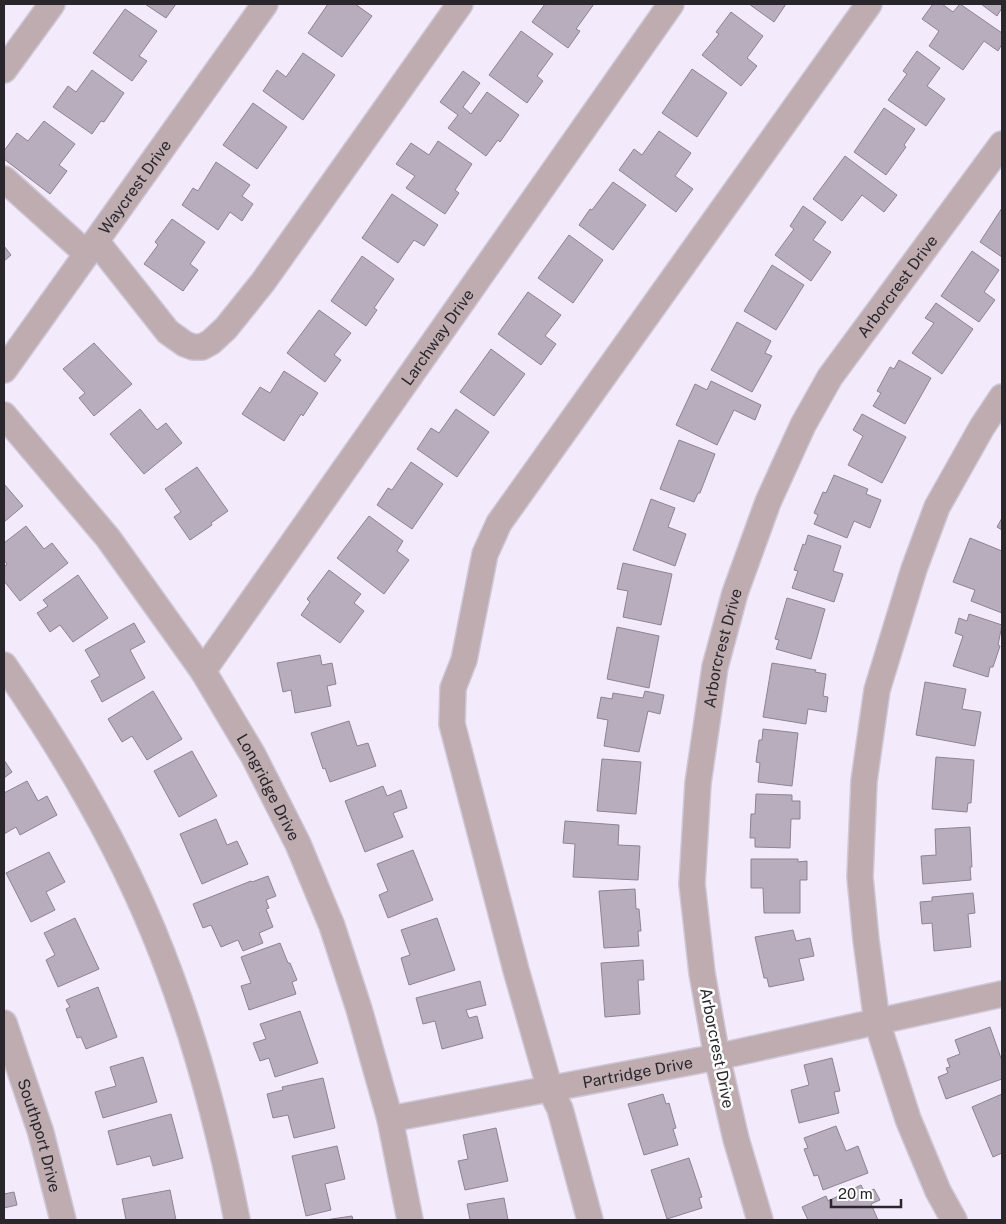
<svg xmlns="http://www.w3.org/2000/svg" width="1006" height="1224" viewBox="0 0 1006 1224" font-family="'Public Sans',sans-serif">
  <rect width="100%" height="100%" fill="#f3ebfc"/>
  <path fill="#b7adbc" stroke="#8d8391" d="M145 4H176L166 18Z
    M328 4H355L372 16 342 57 308 33Z
    M545 4H594L576 29 580 31 568 48 532 22Z
    M749 4H786L774 22Z
    M933 4H942L953 12 960 4 1002 33V44L998 51 984 41 963 70 929 46 939 31 922 19Z
    M981 4H1002V8L997 16Z
    M125 9 157 31 139 56 147 61 132 81 93 53Z
    M731 12 763 36 747 58 757 66 741 86 702 55 719 34 716 32Z
    M521 31 553 54 537 76 543 81 527 103 489 75Z
    M917 51 940 68 927 86 945 99 926 126 888 100 907 74 903 71Z
    M303 53 335 75 303 120 263 91 277 70 286 77Z
    M692 69 727 93 697 137 662 113Z
    M92 70 124 93 104 122 101 121 92 134 53 107 68 86 76 92Z
    M463 71 480 83 463 107 471 114 487 92 519 115 500 142 498 140 486 156 448 128 458 115 440 102Z
    M253 103 287 127 257 169 223 145Z
    M884 108 915 129 904 145 906 147 886 175 854 152Z
    M44 121 75 144 59 165 67 171 50 194 4 159V151L17 133 28 141Z
    M659 131 691 153 675 176 693 189 676 212 619 170 634 149 642 155Z
    M438 141 472 164 455 190 459 193 445 214 406 188 415 176 396 164 411 143 429 155Z
    M845 156 897 195 884 212 862 195 842 221 813 199Z
    M216 162 250 185 242 196 253 204 242 221 230 212 218 230 182 205 193 188 198 191Z
    M613 182 646 205 613 250 579 225 590 209 592 210Z
    M392 194 438 225 424 246 414 240 398 263 362 238Z
    M803 206 826 222 813 240 831 252 811 281 775 255 794 229 790 226Z
    M1002 208V257L980 242Z
    M172 219 205 242 190 264 198 270 183 291 144 264 158 245 155 242Z
    M569 235 603 260 573 303 538 278Z
    M4 246 11 255 4 261Z
    M972 251 999 270 984 292 995 300 979 322 941 296Z
    M362 256 394 279 374 308 377 310 366 326 331 301Z
    M772 265 804 285 776 330 744 311Z
    M528 292 561 315 545 336 556 344 541 365 498 334Z
    M936 303 973 329 942 374 912 353 934 323 925 318Z
    M319 310 351 333 334 355 341 360 325 382 287 353Z
    M737 322 771 341 765 353 772 356 752 392 711 370Z
    M94 343 132 384 94 416 79 398 85 393 63 369Z
    M491 349 525 374 494 416 460 392Z
    M899 360 931 378 905 424 873 406 881 393 877 391 890 367 894 369Z
    M284 371 318 393 303 416 301 414 284 441 242 414 260 387 270 393Z
    M711 381 761 405 755 420 734 410 717 445 676 425 695 384 707 390Z
    M140 409 157 430 166 423 182 443 144 474 110 434Z
    M456 409 489 432 457 477 417 449 431 428 439 433Z
    M862 414 906 437 882 483 848 465 863 436 853 430Z
    M679 440 715 454 700 493H698L694 502 660 489Z
    M411 462 443 484 412 529 377 505 388 488 392 490Z
    M197 467 228 511 211 523 212 525 190 540 174 517 181 512 165 489Z
    M834 475 868 489 866 494 881 500 870 528 854 521 847 538 814 524 818 515 814 513 823 492 826 493Z
    M4 484 23 506 4 522Z
    M651 499 675 508 668 527 686 534 675 566 633 550Z
    M369 516 403 541 397 551 409 560 384 594 337 558Z
    M1002 518V530L997 527Z
    M26 526 44 549 52 543 68 563 20 601 4 581V567L7 564 4 560V543Z
    M808 535 841 546 833 571 843 574 834 602 792 588 798 571 794 570 803 544 805 545Z
    M970 538 1002 551V613L971 601 975 590 953 582Z
    M623 563 672 574 661 625 623 617 628 591 617 589Z
    M329 570 361 594 354 603 364 611 340 643 301 615 310 602 307 599Z
    M78 575 108 618 73 642 60 625 50 632 37 613 48 606 43 600Z
    M787 598 825 609 811 659 776 649 779 640 775 639Z
    M969 614 1002 625 998 645 1000 646 993 667H990L988 677 953 666 963 636 955 633 959 618 967 621Z
    M134 623 145 642 130 650 145 678 102 702 91 681 100 676 85 650Z
    M617 627 659 636 649 688 607 679Z
    M320 655 322 665 332 663 336 684 327 686 331 706 295 713 291 690 283 692 277 663Z
    M772 663 816 670 815 672 826 674 823 696 828 697 826 712 808 709 806 724 763 717Z
    M925 682 966 689 962 709 981 712 975 746 916 735Z
    M153 691 182 739 147 760 132 736 122 742 108 719Z
    M645 691 664 695 660 714 648 711 639 752 604 746 608 720 597 718 601 697 612 699 613 693 643 698Z
    M349 721 357 746 368 743 376 766 330 782 325 768 323 769 311 733Z
    M763 729 798 733 792 786 758 782 760 763 756 762 759 740H762Z
    M192 751 217 796 179 817 154 771Z
    M936 757 974 760 971 803H968L967 812 932 809Z
    M602 759 641 762 636 814 597 811Z
    M4 760 12 772 4 778Z
    M27 781 38 801 47 796 57 815 20 835 16 827 4 834V793Z
    M383 786 387 796 401 790 407 808 393 813 403 837 365 852 345 801Z
    M756 794 792 795V801H800V819H791L790 848 755 847V838H750L751 814H755Z
    M216 819 227 845 237 841 248 864 202 884 180 834Z
    M565 821 619 825 618 845 640 846 638 880 573 877 575 844 563 843Z
    M970 827 972 867H970L971 880 923 884 921 856 936 855 935 829Z
    M413 850 433 900 388 918 379 895 388 891 377 864Z
    M49 852 65 882 46 892 55 910 31 922 6 873Z
    M751 859H798V862L807 861V880H800V913H764L763 888H751Z
    M268 876 276 896 266 900 269 908 266 909 273 927 259 933 263 943 243 951 238 940 221 947 211 925 203 928 193 904 251 881 252 882Z
    M635 889 636 909H639L641 931H638L639 946 604 948 599 891Z
    M973 893 975 913 968 914 971 947 934 951 932 923 922 924 920 902 932 901V897Z
    M75 918 99 969 58 987 46 960 55 955 44 933Z
    M437 918 455 970 409 985 401 958 410 955 401 930Z
    M793 930 796 941 810 938 814 956 799 959 804 980 769 987 767 978H764L755 937Z
    M280 943 288 963H290L297 980 292 982 296 994 249 1010 241 986 251 983 241 957Z
    M643 960 644 980H638L640 1014 605 1017 601 963Z
    M480 981 486 1005 466 1010 469 1018 477 1016 483 1038 442 1049 435 1021 423 1024 416 998Z
    M98 987 117 1037 86 1049 81 1037 77 1038 66 1009 70 1007 66 1000Z
    M300 1011 318 1063 275 1077 269 1058 260 1061 253 1043 266 1039 260 1024Z
    M990 1027 1002 1061V1079L946 1099 938 1077 948 1073 946 1068 950 1067 947 1059 960 1054 955 1040Z
    M143 1057 157 1102 103 1118 95 1092 116 1086 110 1067Z
    M832 1058 840 1091 834 1092 839 1113 799 1123 791 1090 809 1085 804 1065Z
    M323 1078 335 1128 294 1138 288 1115 273 1118 267 1094 283 1090 282 1087Z
    M663 1094 666 1104 669 1103 676 1128 673 1129 678 1145 644 1155 628 1104Z
    M1002 1094V1153L993 1157 972 1107Z
    M171 1114 183 1158 153 1166 150 1156 117 1165 108 1131Z
    M836 1126 846 1151 858 1146 868 1173 823 1190 818 1175 814 1176 804 1149 808 1148 804 1138Z
    M496 1128 508 1181 465 1190 458 1161 468 1159 463 1135Z
    M337 1146 345 1179 325 1184 331 1210 306 1216 292 1156Z
    M689 1158 702 1197 699 1198 702 1208 667 1219 651 1170Z
    M861 1185 865 1193 874 1189 880 1200 871 1204 878 1220H837L836 1219 833 1220H808L802 1207 826 1196 828 1201Z
    M170 1190 176 1220H126L122 1199Z
    M14 1192 17 1205 4 1208V1194Z
    M504 1198 508 1220H470L467 1204Z
    M352 1216 353 1220H325Z"/>
  <g fill="none" stroke-linecap="round" stroke-linejoin="round">
    <defs>
      <g id="minor">
        <path d="M4 70 52 4"/>
        <path d="M4 179 87 254"/>
        <path d="M96 241 168 332 185 344 193 347H202L211 342 226 328 263 282 460 4"/>
        <path id="s1" d="M4 370 265 4"/>
        <path id="s2" d="M4 415 108 538 203 671 253 755 298 844 332 926 359 1009 390 1119 410 1220"/>
        <path d="M4 665C62 749 115 838 154 933 192 1025 218 1122 237 1220"/>
        <path id="s3" d="M203 671 671 4"/>
        <path id="s4" d="M4 1023 41 1133 63 1220"/>
        <path id="s5" d="M390 1119 717 1057 1002 994"/>
        <path d="M590 1220 560 1109 550 1089 516 970 452 724 453 688 464 660 485 554 499 523 869 4"/>
        <path id="s6" d="M760 1220 736 1139 717 1057 702 973 692 884 698 783 715 667 735 593 768 502 803 425 830 377 1002 144"/>
        <path d="M954 1220 938 1191 908 1119 877 1022 866 940 860 877 864 781 877 690 914 569 937 507 982 427 1002 397"/>
      </g>
    </defs>
    <use href="#minor" stroke="#cfc8d7" stroke-width="28"/>
    <use href="#minor" stroke="#beacb0" stroke-width="25"/>
  </g>
  <g text-anchor="middle" dominant-baseline="central" stroke-width="5" stroke-linejoin="round" paint-order="stroke">
    <g font-size="16" fill="#29262c" stroke="#fff">
      <text stroke="none"><textPath href="#s1" startOffset="225">Waycrest Drive</textPath></text>
      <text stroke="none"><textPath href="#s6" startOffset="988">Arborcrest Drive</textPath></text>
      <text stroke="none"><textPath href="#s3" startOffset="408">Larchway Drive</textPath></text>
      <text stroke="none"><textPath href="#s6" startOffset="582">Arborcrest Drive</textPath></text>
      <text stroke="none"><textPath href="#s2" startOffset="458">Longridge Drive</textPath></text>
      <text transform="translate(717 1048) rotate(79)">Arborcrest Drive</text>
      <text stroke="none"><textPath href="#s5" startOffset="252">Partridge Drive</textPath></text>
      <text stroke="none"><textPath href="#s4" startOffset="118">Southport Drive</textPath></text>
    </g>
  </g>
  <rect width="1006" height="1224" fill="none" stroke="#29262c" stroke-width="10"/>
  <path d="M831 1199v8h70v-8" fill="none" stroke="#29262c" stroke-width="2.5"/>
  <text x="838" y="1199" font-size="15" fill="#29262c" stroke="#ffffff" stroke-width="4" paint-order="stroke">20 m</text>
</svg>
